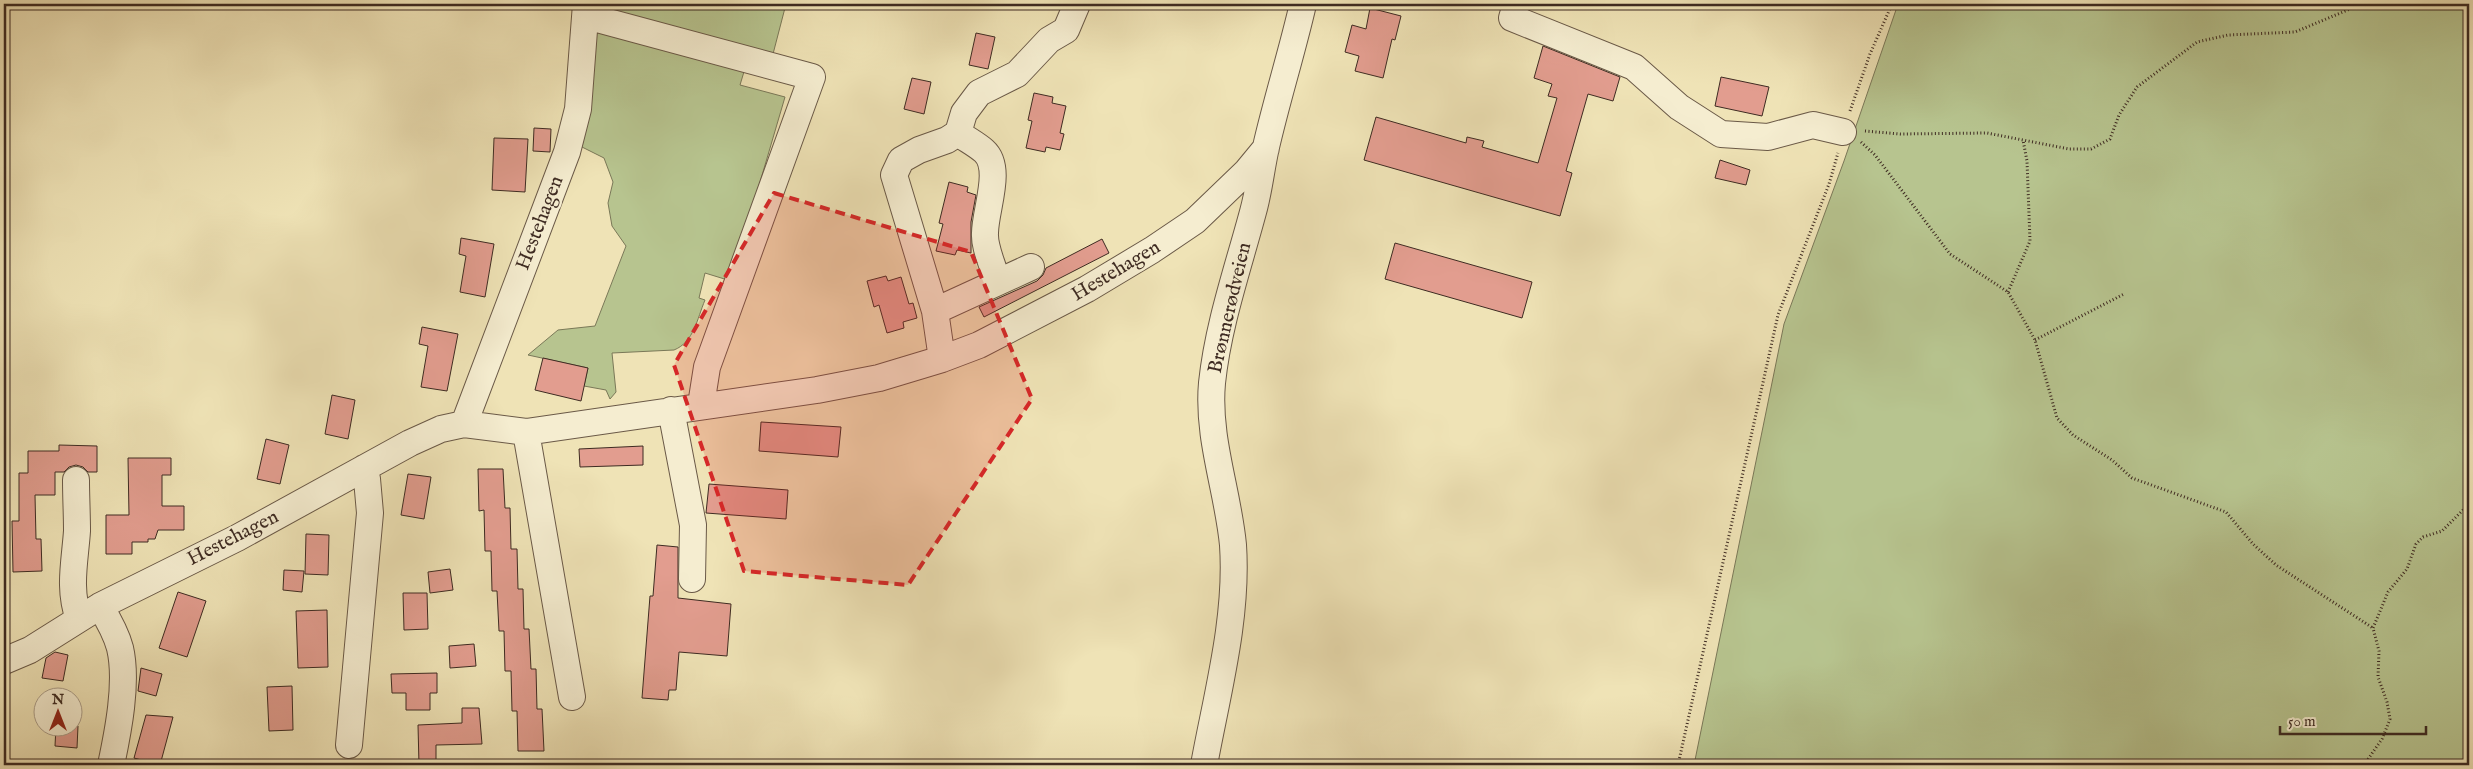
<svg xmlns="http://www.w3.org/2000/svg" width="2473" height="769" viewBox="0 0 2473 769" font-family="'IM FELL English',serif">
  <rect width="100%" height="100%" fill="#efe3b6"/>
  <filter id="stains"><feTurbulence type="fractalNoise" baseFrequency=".004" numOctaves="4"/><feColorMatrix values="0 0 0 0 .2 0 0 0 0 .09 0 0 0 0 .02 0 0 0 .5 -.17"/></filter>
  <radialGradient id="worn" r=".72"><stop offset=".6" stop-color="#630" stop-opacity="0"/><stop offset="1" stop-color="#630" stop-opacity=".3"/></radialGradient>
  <path fill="#b7c48f" stroke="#7a7858" d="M592 4H786L773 54 768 56Z
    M1898 4H2469V765H1694L1784 324 1844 161Z
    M603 31 746 65 740 85 785 97 731 281 705 273 699 298 705 300C697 319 694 342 674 350L612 353 616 392 610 399 606 390 584 386 588 368 528 355 558 330 595 326 626 246 612 226 608 203 613 182 604 158 574 143 593 33Z"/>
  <path fill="#e29d8f" stroke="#3e2b22" d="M1370 8 1401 16 1395 40 1392 39 1383 78 1355 71 1359 56 1345 52 1352 25 1366 29Z
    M976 33 995 37 988 69 969 65Z
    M1543 46 1620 77 1613 101 1588 94 1566 171 1572 173 1560 216 1364 160 1376 117 1466 143 1467 137 1484 141 1482 147 1538 163 1557 98 1548 96 1552 84 1534 78Z
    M1721 77 1769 87 1762 116 1715 106Z
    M912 78 931 82 924 114 904 109Z
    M1034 93 1053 97 1052 103 1066 106 1060 133 1064 134 1060 150 1046 147 1045 152 1026 148 1032 121 1028 120Z
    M534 128 551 129 550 152 533 151Z
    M494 138 528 139 525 192 492 190Z
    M1720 160 1750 170 1746 185 1715 178Z
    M949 182 968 187 967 192 976 195 971 222V253L957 250 955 255 936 251 943 224 939 223Z
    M461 238 494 244 485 297 460 292 466 256 459 254Z
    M1102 239 1109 253 984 317 979 307 1037 281 1043 275 1046 268Z
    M1395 243 1532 282 1522 318 1385 279Z
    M886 276 888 281 901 277 909 304 913 303 917 318 903 322 904 328 887 333 879 305 874 307 867 281Z
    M422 327 458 334 447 391 421 387 428 346 419 344Z
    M543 358 588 368 581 401 535 390Z
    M332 395 355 400 348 439 325 434Z
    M761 422 841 427 838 457 759 451Z
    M266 439 289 445 280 484 257 479Z
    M59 445 97 446V472H88L83 467 76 465 69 467 64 472H55V495H35L36 539H41L42 571 13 572 12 521H19V473H28V451H59Z
    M643 446V465L580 467 579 449Z
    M128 458H171V475H162V506H184V530H158L155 539H148V542H132V554H106V515H129Z
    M478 469H503L505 508H510L511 549H517L518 589H523L524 629H529L531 669H536L537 709H542L544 751H518L517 711H512L511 671H505L504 631H499L497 591H492L491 551H485L484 510 479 511Z
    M408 474 431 477 424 519 401 515Z
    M709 484 788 490 786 519 706 513Z
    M306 534 329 535 328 575 305 574Z
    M657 545 678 547V598L731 604 727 656 679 652 676 690H669L668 700 642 698 650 596H653Z
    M450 569 453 590 430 593 428 572Z
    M284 570 304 571 302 592 283 590Z
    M178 592 206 601 187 657 159 648Z
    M403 593H427L428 629 404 630Z
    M327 610 328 667 298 668 296 611Z
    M474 644 476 666 450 668 449 646Z
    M55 652 68 655 63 681 42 678 46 658Z
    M141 668 162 674 156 696 138 691Z
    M437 673V693H430V710H406V693H392L391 674Z
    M292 686 293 730 269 731 267 687Z
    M462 708H479L482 744 436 745V765H419L418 725 462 723Z
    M146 715 173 717 160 765 134 758Z
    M56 726H78L77 748 55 746Z"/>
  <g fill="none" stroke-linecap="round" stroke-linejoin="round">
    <defs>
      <path id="minor" d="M1516 4 1512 18 1634 67 1679 107 1721 134 1768 137 1813 125 1843 132
        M586 16 812 77 707 367 701 405
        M958 133C966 139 976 144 984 151 1003 168 985 210 985 233 984 249 994 266 997 282
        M935 311 1031 267
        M942 359 935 311 894 175 901 160 919 150 947 140 958 133 964 113 979 93 1017 74 1049 40 1066 30 1077 4
        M671 410 693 525 692 579
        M464 424 567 152 578 109 586 4
        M526 432 572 697
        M76 480C76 497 77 514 77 531 75 561 68 589 79 619
        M100 606C108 619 116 633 120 648 128 682 118 732 111 765
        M4 661 30 650 100 606 237 538 410 443 441 429 464 424 526 432 817 390 879 378 942 359 979 345 1087 289 1152 250 1195 221 1247 171 1266 148
        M349 745 370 513 367 479 364 468
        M1204 765C1217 694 1238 618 1233 545 1228 491 1207 438 1212 383 1218 325 1238 268 1253 212 1259 191 1261 169 1266 147 1277 99 1292 52 1303 4"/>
    </defs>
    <use href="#minor" stroke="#6a5947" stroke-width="28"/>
    <path stroke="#3e2b22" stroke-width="3" stroke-dasharray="1 2.5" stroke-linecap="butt" d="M1850 111 1870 54 1892 4
      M1865 131 1900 134 1987 133 2069 149H2091L2110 139 2119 115 2137 87 2197 42 2228 35 2295 32 2362 4
      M1861 142 1875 155 1950 254 2008 292 2035 340 2057 418 2073 435 2112 460 2132 478 2226 512 2253 544 2276 565 2373 628
      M2008 292 2030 241 2027 161 2023 140
      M2035 340 2124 294
      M1678 765 1778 315 1829 184 1838 153
      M2364 765 2382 739 2390 719 2387 702 2378 677 2379 651 2373 628 2388 592 2407 569 2416 544 2423 537 2442 531 2469 504"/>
    <use href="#minor" stroke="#f5edd0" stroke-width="26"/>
  </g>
  <path fill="#d62828" fill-opacity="0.2" stroke="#d62828" stroke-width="4" stroke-dasharray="10 6" stroke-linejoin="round" d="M774 193 971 252 1032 399 908 585 744 571 674 365Z"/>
  <g text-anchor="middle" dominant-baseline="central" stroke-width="4.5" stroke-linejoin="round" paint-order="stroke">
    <g font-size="20" fill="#3e2b22" stroke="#f5edd0">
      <text transform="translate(540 223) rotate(-69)">Hestehagen</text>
      <text transform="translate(1116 271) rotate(-31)">Hestehagen</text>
      <text transform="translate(1230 308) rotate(-77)">Brønnerødveien</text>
      <text transform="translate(233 538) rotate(-27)">Hestehagen</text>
    </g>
  </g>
  <rect width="2473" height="769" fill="none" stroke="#efe3b6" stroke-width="20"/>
  <rect x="5" y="5" width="2463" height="759" fill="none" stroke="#3e2b22" stroke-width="2.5"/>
  <rect x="10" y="10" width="2453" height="749" fill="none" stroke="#3e2b22"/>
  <g transform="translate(58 712)"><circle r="24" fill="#f5edd0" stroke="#ac9f8a"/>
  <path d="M0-4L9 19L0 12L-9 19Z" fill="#8f2418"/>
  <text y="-8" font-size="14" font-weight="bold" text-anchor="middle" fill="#3e2b22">N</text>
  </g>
  <path d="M2280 726v8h146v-8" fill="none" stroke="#3e2b22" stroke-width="2.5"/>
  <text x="2288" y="726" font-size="15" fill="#3e2b22" stroke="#f5edd0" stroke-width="4" paint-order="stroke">50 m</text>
  <rect width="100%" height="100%" filter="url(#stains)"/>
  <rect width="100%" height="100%" fill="url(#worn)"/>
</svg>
